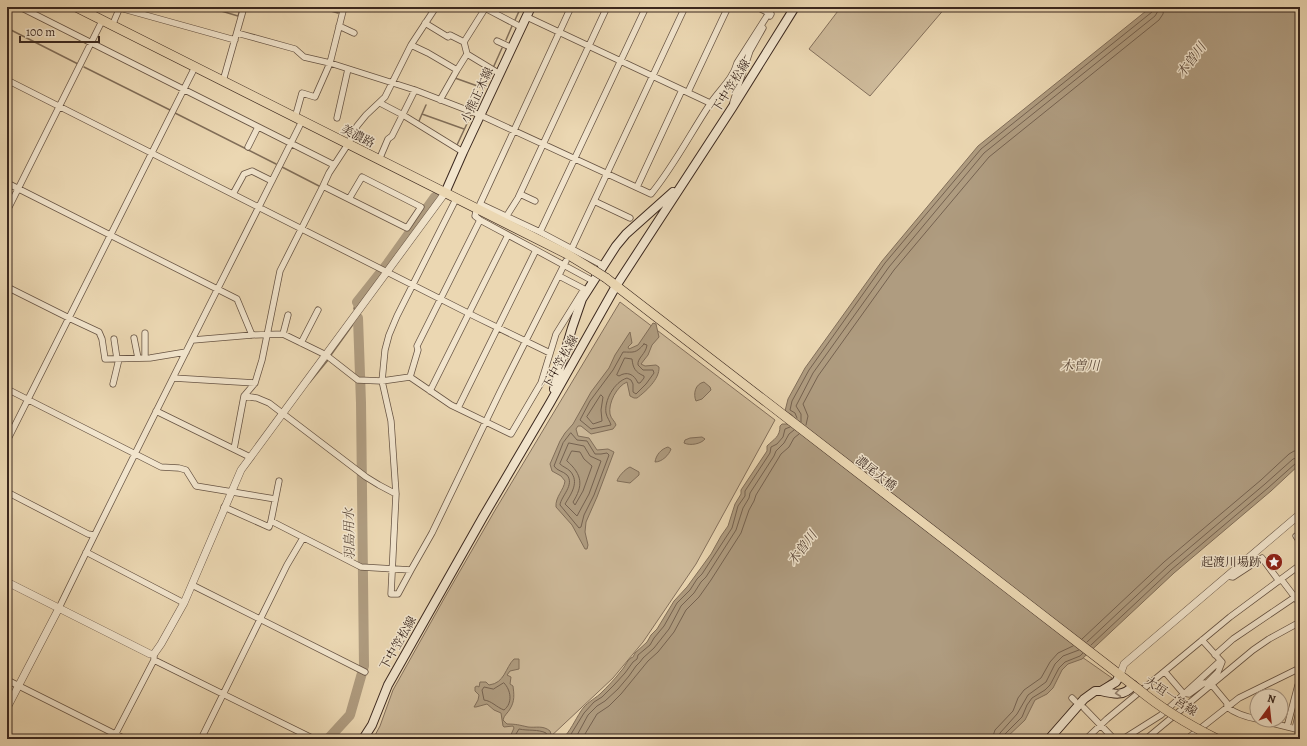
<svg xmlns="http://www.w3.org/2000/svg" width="1307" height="746" viewBox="0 0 1307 746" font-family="Alegreya,'Noto Serif JP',serif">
  <rect width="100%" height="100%" fill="#ebd7b2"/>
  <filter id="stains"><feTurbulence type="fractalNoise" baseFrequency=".005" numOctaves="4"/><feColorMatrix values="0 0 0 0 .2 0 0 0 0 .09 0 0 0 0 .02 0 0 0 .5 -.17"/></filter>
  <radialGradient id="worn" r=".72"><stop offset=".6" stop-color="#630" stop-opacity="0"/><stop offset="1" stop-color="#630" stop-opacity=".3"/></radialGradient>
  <path fill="#cdb999" stroke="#84705c" d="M841 7H946L870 96 809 49Z
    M620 302 775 420 696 564 643 642 613 678 548 739H373L380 726 393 690 445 597 494 512Z
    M1082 657 1112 678 1102 686 1091 690 1080 699 1043 739H998L1026 706 1067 664Z"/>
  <path fill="#af9c80" stroke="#816e59" d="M1151 7H1300V464L1271 491 1174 573 1082 659 1068 664 1062 670 1053 688 1047 694 1035 700 1025 720 1005 739H509L514 728 513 726 504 727 503 726 501 713 494 710 487 704 476 707H474L478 700 479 695 475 691V687L477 686 479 687 480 682H486L489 685C505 683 505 668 514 659H519V669L510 671 507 675 511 677 510 684 513 686C514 694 515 701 510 709 508 713 504 715 503 720L507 724C516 724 519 725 528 727 536 728 543 725 550 731L552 737 562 739C570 732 575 720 581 711 586 703 593 700 600 694 607 687 615 679 621 671 626 666 627 659 633 657L635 653 647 642 651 635 657 629 674 601 687 587 711 554 721 536 728 526 735 504 741 494V490L767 451V446C774 439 780 437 780 426L782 424H788L793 418 792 415 785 411 788 399 805 368 882 261 978 146Z
    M653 323 656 324 659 337 652 345 648 355 641 364 645 366 656 365 659 367C660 379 645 392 637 398H634L630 396 627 382C617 386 608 403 610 414 611 419 615 421 616 425L613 429 591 434 581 426H578L576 429 578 436 589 438 597 450 608 449 614 452 597 497 586 522 585 532 588 545 587 549H585L572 525 556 507C555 497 564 490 565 481L561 476 552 471 550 464 560 441 565 433 573 424 591 392 609 368 615 355 630 332 632 343 628 347 629 349 638 345Z
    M704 382 710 387 711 390 702 399 696 401C693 394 695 384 704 382Z
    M702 437 705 439C701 444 690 446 684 443L685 440 690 438Z
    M668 447 671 449C669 455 662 462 655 462 656 455 661 449 668 447Z
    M630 467 639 472V475L630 483 617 481C618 477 625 469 630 467Z"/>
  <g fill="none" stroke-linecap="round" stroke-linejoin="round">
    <path stroke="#756250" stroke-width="1" d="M644 344 647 345C646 354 637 358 638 365L643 370H653L654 373 646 384 636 394 633 392V384L631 380 627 378C614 382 604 401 606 413 607 418 610 421 611 425L591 429 580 420 590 401 613 370 623 352C633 352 636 354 644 344Z
      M625 358 632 359C633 368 635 372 644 376V378L640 383H638C634 374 627 371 619 376L617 375Z
      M601 395 603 397 601 410 602 421 593 424 587 417Z
      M797 418 795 413 790 410 792 401 809 370 885 263 981 149 1152 12 1153 7
      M801 422V414L796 406 813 373 889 267 984 153 1155 16 1158 11V7
      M806 425 808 416 803 404 818 376 894 270 989 157 1159 20 1163 14 1164 7
      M571 433 577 440 587 441 595 454H601L607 453 609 455 594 495 584 515 581 527 579 528 560 505C561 496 575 485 567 475 563 471 557 471 554 466L563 443Z
      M569 443 584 446 590 456 601 461 589 494 577 516 565 504C571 494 580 482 570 471 567 468 563 467 560 464Z
      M572 451 580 452 584 459 592 466 583 491 575 505 573 502C583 486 583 475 567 461Z
      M1082 639 1164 562 1261 480 1289 454 1294 451H1300
      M1087 642 1168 566 1265 484 1293 459 1300 457
      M1091 645 1171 570 1268 488 1296 463 1300 462
      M504 683C511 690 513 703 504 710 496 707 492 701 484 700L482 690 484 687 493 689Z
      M513 739 519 729C528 731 538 729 546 733L549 739
      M568 739 584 713 594 702 602 697 614 685 625 673 633 662 637 659 638 655 650 645 654 638 664 626 677 603 690 590 697 579 702 574 732 528 738 506 745 496V491L770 453 771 447 777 444 783 437 785 429 790 427
      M575 739 588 715 597 706 605 701 618 689 629 676 636 666 640 662 643 658 654 648 669 629 681 606 694 593 701 582 706 577 736 530 743 508 749 498 750 493 774 456 776 451 784 443 789 434 794 430
      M582 739 597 714 609 706 621 694 648 661 658 652 674 632 686 610 699 597 711 580 741 533 749 510 754 501 756 495 781 454 789 447 794 438 799 434
      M992 739 995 730 1013 711 1018 698 1024 690 1041 678 1050 662 1058 653 1073 646
      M998 739 1000 733 1017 714 1028 695 1046 682 1055 664 1063 656 1079 650
      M1003 739 1004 735 1022 717 1027 705 1032 698 1045 690 1050 685 1059 668 1065 662 1080 656 1083 653"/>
    <path stroke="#816e59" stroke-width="1.5" d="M208 7 238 16 241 7
      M316 7 338 13 339 7
      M563 19 566 12
      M515 20 521 7
      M7 28 78 64
      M506 40 512 26
      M84 67 170 110
      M493 68 502 48
      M455 78 483 88
      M426 105 422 114 464 129
      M474 109 491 72
      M175 113 276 164
      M419 121 422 114
      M457 145 471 115
      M282 167 319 186
      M381 268 408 230
      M354 309 356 299 378 271
      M331 355 354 323
      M310 382 328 360"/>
    <path stroke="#af9c80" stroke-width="10" d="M358 304 357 302 388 263 435 197
      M328 739 350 715 364 666 361 403 358 318"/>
    <defs>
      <path id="minor" d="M20 7 334 165
        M483 7 521 27
        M571 7 480 204 540 232 604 266
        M757 7 771 14 770 16
        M120 8 235 40
        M527 17 710 103
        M425 23 448 37 450 35 464 42
        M112 26 120 7
        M339 26 354 33
        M237 33 295 49 304 57 330 63 415 90 480 115 651 194C674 166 690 134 710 104 719 90 733 79 737 63L767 16 771 14
        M497 41 512 48
        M411 45 428 53 457 70
        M467 54 500 74
        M7 80 476 317 550 353
        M223 81 244 7
        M688 92 728 7
        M440 100 457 70 467 54 464 42 486 7
        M733 102 750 51 763 28
        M380 103 403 115 463 152
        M295 118 302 93 315 97 330 63 344 7
        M337 118 348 69
        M248 147 258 127
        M379 160 388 139 392 136 415 90
        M7 183 237 299 252 335
        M323 186 329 173 348 144 357 126 366 115 385 97 411 45 436 7
        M637 187 682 90
        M233 194 244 174 252 171 272 181
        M520 194 535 201
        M594 201 630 218
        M477 207 475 216 480 220
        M7 211 102 21
        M506 217 518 198 607 7
        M540 232 646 7
        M572 248 685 7
        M536 250 593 281
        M7 287 69 318 99 332 102 339 105 359 150 358 186 352
        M283 334 288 315
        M134 338 138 358
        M114 339 117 359
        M193 340 252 335 283 334 326 355 358 380 382 381 410 377
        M301 343 318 310
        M145 358V333
        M173 378 255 383
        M113 384 119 359
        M7 389 161 467 179 468 186 470 196 486 275 499
        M430 391 508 235
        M244 396 257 398 269 403 366 477 379 485 396 494
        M458 408 536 250 480 220 417 346 418 350 410 377 451 405 511 434 541 383 556 334 584 289 559 276
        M156 411 250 457
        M7 441 195 67
        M234 449 244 396 255 383 262 360 280 271 323 186 407 228 421 207 362 177 349 199
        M7 492 88 534 94 535
        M224 507 269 527 271 521 361 567 411 570 432 533 500 392 566 261
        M271 521 279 481
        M1296 536 1300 542
        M86 552 184 603
        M411 570 398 594H391L396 494 391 421 382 381 385 350 389 335 397 316 456 199
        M1227 576 1233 577 1262 558 1279 581
        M1281 579 1300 604
        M192 585 365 672
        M59 608C138 445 221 283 302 121
        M1202 640 1222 662 1218 672 1206 684
        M1215 655 1233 639 1295 597
        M154 660 314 739
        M1165 672 1183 693 1189 694 1204 683 1212 685 1227 703V707C1236 714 1246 717 1257 719
        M7 680 125 739
        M1072 698 1075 701
        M1084 708 1114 739
        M1259 720 1300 730
        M1287 727 1298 685
        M1295 729 1299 712 1300 713
        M113 739 154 660V656
        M201 739 287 565 303 538
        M1086 739 1107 719 1230 617 1300 565
        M1123 739 1161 715 1220 661
        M1146 739 1253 650 1269 639 1300 622
        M1187 739 1239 698 1300 668"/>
      <path id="tertiary" d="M7 582 150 654H154L161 644 184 603 241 470 445 193
        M1120 675 1124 664 1300 514
        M7 708 59 608"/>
      <path id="secondary" d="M445 193 463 152 531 7
        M554 389 572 328 582 299 616 246 626 234 673 192
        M1101 691C1113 694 1125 697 1133 685
        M363 739 372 725 388 685 483 517 550 403 616 286 732 108 795 7
        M1049 739 1084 699 1095 691H1101L1116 682 1120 675"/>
      <path id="primary" d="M76 7 567 254 595 271
        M606 278 1138 689"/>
    </defs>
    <use href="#minor" stroke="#675444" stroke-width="7"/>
    <use href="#tertiary" stroke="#675444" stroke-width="8"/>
    <use href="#secondary" stroke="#3b281f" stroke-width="10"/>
    <use href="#primary" stroke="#3b281f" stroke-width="10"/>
    <use href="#minor" stroke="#f2e5cd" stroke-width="5.5"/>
    <use href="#tertiary" stroke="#f2e5cd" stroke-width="7"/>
    <use href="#secondary" stroke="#f2e5cd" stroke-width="8"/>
    <use href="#primary" stroke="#ebd7b2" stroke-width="9"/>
    <defs>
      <path id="primary-bridge" d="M595 271 606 278
        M1138 689C1162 709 1189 725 1217 739"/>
    </defs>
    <use href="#primary-bridge" stroke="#3b281f" stroke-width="10" stroke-linecap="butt"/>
    <use href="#primary-bridge" stroke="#ebd7b2" stroke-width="9"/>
  </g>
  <defs><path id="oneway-chevron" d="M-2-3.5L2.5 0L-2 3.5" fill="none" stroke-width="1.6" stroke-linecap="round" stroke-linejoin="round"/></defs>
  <use stroke="#968676" href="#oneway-chevron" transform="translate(1118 693) rotate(173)"/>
  <defs>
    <symbol id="sight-disc" viewBox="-11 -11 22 22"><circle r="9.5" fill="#8f2418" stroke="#f2e5cd"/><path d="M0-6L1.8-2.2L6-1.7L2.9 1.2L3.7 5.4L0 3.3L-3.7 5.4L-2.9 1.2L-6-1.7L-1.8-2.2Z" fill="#fff"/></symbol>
  </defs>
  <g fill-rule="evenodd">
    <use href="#sight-disc" x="1264" y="552" width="20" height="20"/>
  </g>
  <g text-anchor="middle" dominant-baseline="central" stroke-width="3" stroke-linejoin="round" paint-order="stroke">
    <g font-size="12" fill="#3b281f" stroke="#f2e5cd">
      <text transform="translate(731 86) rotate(-58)">下中笠松線</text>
      <text transform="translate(477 95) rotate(-65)">小熊正木線</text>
      <text transform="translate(358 136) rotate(27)">美濃路</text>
      <text transform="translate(560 362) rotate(-61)">下中笠松線</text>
      <text transform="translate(876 473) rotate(38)">濃尾大橋</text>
      <text transform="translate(398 643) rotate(-60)">下中笠松線</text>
      <text transform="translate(1171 696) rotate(34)">大垣一宮線</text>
    </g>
    <g font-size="12" fill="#3b281f" stroke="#f2e5cd" text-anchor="end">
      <text x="1261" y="562">起渡川場跡</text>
    </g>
    <g font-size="13" font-style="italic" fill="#5e4b3c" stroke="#f2e5cd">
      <text transform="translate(1191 60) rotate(-53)">木曽川</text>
      <text x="1080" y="365">木曽川</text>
      <text transform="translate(349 534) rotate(-91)">羽島用水</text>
      <text transform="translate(802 548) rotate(-53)">木曽川</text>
    </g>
  </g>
  <rect width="1307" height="746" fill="none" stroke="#ebd7b2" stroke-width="24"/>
  <rect x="8" y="8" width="1291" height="730" fill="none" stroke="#3b281f" stroke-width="2"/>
  <rect x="12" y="12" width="1283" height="722" fill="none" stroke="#3b281f"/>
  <g transform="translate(1269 708) rotate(15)"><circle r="19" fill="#f2e5cd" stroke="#a99987"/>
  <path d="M0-3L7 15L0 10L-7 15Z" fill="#8f2418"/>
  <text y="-6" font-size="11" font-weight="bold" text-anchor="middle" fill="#3b281f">N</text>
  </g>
  <path d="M20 36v6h79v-6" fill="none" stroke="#3b281f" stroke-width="2"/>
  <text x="26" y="36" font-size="12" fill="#3b281f" stroke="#f2e5cd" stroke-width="3" paint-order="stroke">100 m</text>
  <rect width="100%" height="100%" filter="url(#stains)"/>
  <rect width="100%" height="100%" fill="url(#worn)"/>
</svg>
